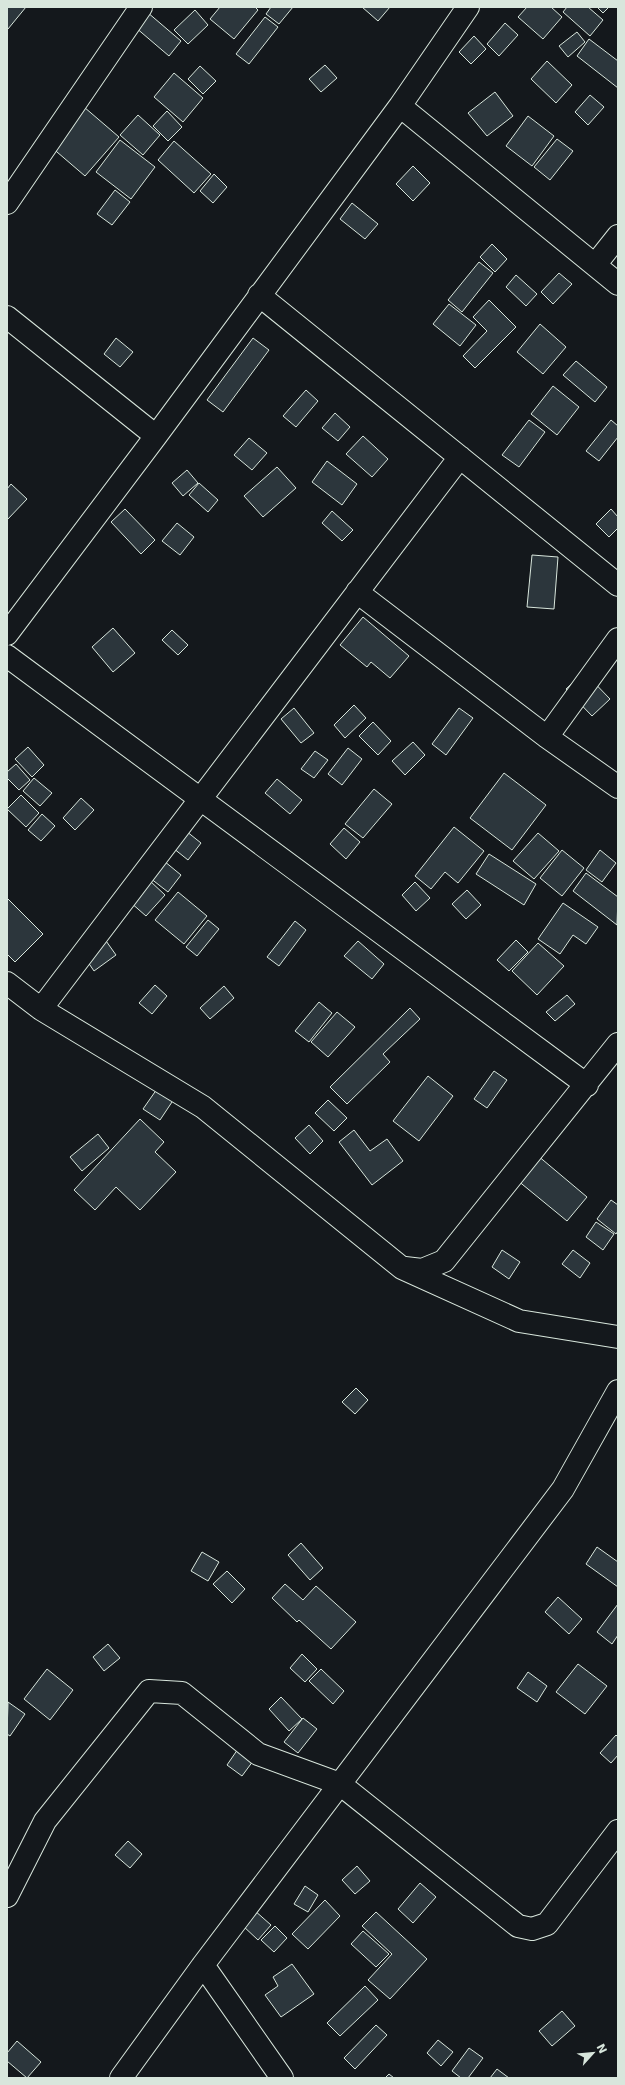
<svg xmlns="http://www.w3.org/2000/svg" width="625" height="2085" viewBox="0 0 625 2085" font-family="'DejaVu Sans',sans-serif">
  <rect width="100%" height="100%" fill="#14181c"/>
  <path fill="#2c363c" stroke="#d8e6dc" d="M7 7H26L8 29 7 28Z
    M220 7H255L258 10 234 39 210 19Z
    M271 7H293L279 24 266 14Z
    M362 7H390L378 21Z
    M527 7H551L562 17 543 39 518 17Z
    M567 7H588L603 20 590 36 563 12Z
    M597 7H609L603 13Z
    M195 10 208 25 188 44 174 30Z
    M147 12 181 41 169 56 135 27Z
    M265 17 278 27 249 64 236 54Z
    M505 23 518 35 499 56 487 44Z
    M577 32 585 42 568 57 559 46Z
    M474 36 486 49 471 64 459 52Z
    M589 39 618 61V88L577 56Z
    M547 61 572 85 556 103 531 79Z
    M325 65 337 78 321 92 309 79Z
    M200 66 216 81 203 94 188 79Z
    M174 73 203 98 183 122 154 97Z
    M495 92 513 116 487 136 468 113Z
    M590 95 604 107 588 125 575 112Z
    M84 107 119 137 85 176 50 146Z
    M167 111 182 127 168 141 153 126Z
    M138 115 160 135 143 155 120 135Z
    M528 116 554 136 532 166 506 146Z
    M557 139 573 151 550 180 534 167Z
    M120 140 155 167 131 199 96 172Z
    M174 141 211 174 194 193 158 160Z
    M413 166 430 183 413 201 396 184Z
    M214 174 227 187 213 203 200 191Z
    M115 190 130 202 112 225 97 214Z
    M352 203 378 224 365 239 340 219Z
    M492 244 507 259 495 272 480 257Z
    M479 262 493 273 462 312 448 300Z
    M559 273 572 284 553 304 541 292Z
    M516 275 537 294 526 306 506 287Z
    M489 300 516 327 475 368 463 356 487 331 473 317Z
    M449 304 476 325 460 346 433 324Z
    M540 324 566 347 543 374 517 352Z
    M116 338 133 352 120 367 104 354Z
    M253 338 269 350 223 412 207 400Z
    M576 361 607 387 595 402 563 375Z
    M553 386 579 407 557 435 531 414Z
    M306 390 318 401 296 427 283 416Z
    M335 413 350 427 338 441 322 428Z
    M529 420 545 432 519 467 502 455Z
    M611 420 618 426V437L599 461 586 451Z
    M363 436 388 459 372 477 346 454Z
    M249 438 267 453 252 470 234 455Z
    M327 461 357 484 342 505 312 482Z
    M277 467 296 488 263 517 244 496Z
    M187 470 198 483 183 496 172 483Z
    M199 483 218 500 208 512 189 495Z
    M11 484 27 499 7 520V489Z
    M125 509 155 540 141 554 111 522Z
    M611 509 618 517V528L609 537 596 524Z
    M332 511 353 530 342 541 322 523Z
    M177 523 194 537 180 555 162 541Z
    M532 555 558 557 554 609 527 607Z
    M363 617 409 656 390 678 371 662 367 667 340 645Z
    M113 628 135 653 113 672 92 647Z
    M172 630 188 645 178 655 162 640Z
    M584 672 610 699 592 716 566 689Z
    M354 705 366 718 345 738 334 725Z
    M294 708 314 733 301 743 281 719Z
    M459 708 473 718 446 755 432 744Z
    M373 722 391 741 378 755 359 736Z
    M413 742 425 755 405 775 392 761Z
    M28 747 44 765 32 777 15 759Z
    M348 748 362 759 342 785 328 774Z
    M315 751 328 760 314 778 301 769Z
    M16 764 30 780 19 790 7 778V772Z
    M504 773 546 805 512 850 470 818Z
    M34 778 52 793 40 806 23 791Z
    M277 779 302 800 290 814 265 793Z
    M374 789 392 804 363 838 345 824Z
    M21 795 39 813 26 827 7 809Z
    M81 798 94 810 75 830 63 818Z
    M42 814 55 826 41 841 28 830Z
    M454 827 484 851 458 883 445 872 431 889 415 876Z
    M344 828 360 842 346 859 330 844Z
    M186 831 201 843 188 860 173 848Z
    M538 833 559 851 534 879 513 861Z
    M562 850 584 868 562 896 540 878Z
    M600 850 616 863 602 882 586 870Z
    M489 854 536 884 524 905 476 874Z
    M164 861 181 875 168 892 150 878Z
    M586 873 618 897 617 925 573 891Z
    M149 880 165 895 146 916 130 902Z
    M415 882 430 898 416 911 402 895Z
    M467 890 481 905 466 919 452 904Z
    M178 892 207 916 184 944 155 920Z
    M7 898 43 934 15 962 7 954Z
    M563 903 598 927 586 944 573 935 560 954 538 939Z
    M208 920 219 929 197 956 186 947Z
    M295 921 306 930 279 966 267 957Z
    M99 931 116 955 94 971 77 946Z
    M516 940 528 952 509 971 497 960Z
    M358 941 384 964 372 979 344 956Z
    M538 943 564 966 537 995 512 971Z
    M155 985 167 996 152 1014 139 1003Z
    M224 986 234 998 210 1019 200 1008Z
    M567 995 575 1004 555 1021 546 1012Z
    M319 1002 332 1013 309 1042 295 1031Z
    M410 1008 420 1019 383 1054 390 1062 347 1104 330 1087Z
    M337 1012 355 1027 328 1057 311 1042Z
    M494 1071 507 1080 487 1108 474 1099Z
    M428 1076 453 1096 419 1141 393 1121Z
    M164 1079 180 1090 160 1120 143 1109Z
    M328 1100 347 1118 334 1131 315 1113Z
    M140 1119 164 1142 155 1152 176 1172 140 1210 116 1187 95 1210 74 1190Z
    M309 1125 323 1141 310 1154 295 1138Z
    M354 1130 370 1151 387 1139 403 1161 372 1185 339 1142Z
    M98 1134 109 1148 82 1171 70 1157Z
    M537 1155 587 1197 567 1221 517 1180Z
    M611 1200 618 1205V1231L616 1234 597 1219Z
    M596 1222 614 1234 603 1250 586 1237Z
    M502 1250 520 1262 509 1279 492 1267Z
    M573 1250 590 1263 580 1278 562 1264Z
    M356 1388 368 1400 355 1414 342 1402Z
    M301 1543 323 1568 310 1580 288 1555Z
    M597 1547 618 1562V1587L586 1564Z
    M202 1552 219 1562 208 1581 191 1571Z
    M227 1571 245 1589 232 1603 213 1584Z
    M285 1584 303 1600 316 1586 356 1622 331 1649 299 1620 297 1622 272 1598Z
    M558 1597 582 1619 569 1634 545 1612Z
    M618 1604V1635L612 1644 597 1632Z
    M108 1644 120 1658 104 1671 93 1657Z
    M302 1654 317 1669 305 1682 290 1668Z
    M578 1664 607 1686 585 1714 556 1692Z
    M47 1669 73 1690 50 1720 24 1699Z
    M321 1669 344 1691 333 1704 309 1681Z
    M528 1672 547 1686 537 1702 517 1688Z
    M281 1697 302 1719 289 1731 269 1709Z
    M8 1702 25 1714 10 1736 7 1734Z
    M303 1718 317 1729 298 1753 284 1742Z
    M616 1735 618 1737V1755L611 1763 600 1753Z
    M240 1746 256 1757 242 1776 227 1765Z
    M128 1841 142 1854 130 1868 115 1855Z
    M357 1866 370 1881 355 1894 342 1880Z
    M420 1883 436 1897 413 1923 398 1909Z
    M305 1886 318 1895 308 1912 294 1904Z
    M325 1900 340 1916 308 1949 292 1934Z
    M254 1910 271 1925 258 1940 242 1925Z
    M376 1912 427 1959 390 1999 368 1980 392 1954 362 1926Z
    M275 1926 287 1938 274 1952 261 1940Z
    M363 1931 389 1954 376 1967 351 1944Z
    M292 1964 314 1994 281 2017 265 1995 278 1986 273 1977Z
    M365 1986 378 2000 340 2036 327 2023Z
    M562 2011 575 2026 552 2046 539 2031Z
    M376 2025 387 2035 355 2069 344 2058Z
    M438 2040 453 2052 441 2066 427 2053Z
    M17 2041 41 2062 27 2078 7 2061V2053Z
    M469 2048 483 2058 468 2078H461L452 2071Z
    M497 2069 509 2078H490Z
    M389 2074 394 2078H385Z"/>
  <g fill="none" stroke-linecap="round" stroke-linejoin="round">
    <defs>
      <path id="minor" d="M400 106 618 284
        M7 203 141 7
        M595 265 618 236
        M259 295 618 585
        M7 317 156 436
        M357 592 547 737 618 787
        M7 634 156 436 400 106 468 7
        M7 656 587 1085
        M547 737 618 639
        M7 983 41 1009 203 1107 402 1268 519 1321 618 1337
        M41 1009 460 457
        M405 1268 422 1270 444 1261 618 1044
        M7 1896 45 1821 149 1691 182 1693 258 1754 340 1784 518 1926 532 1929 547 1924 618 1831
        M203 1965 282 2078
        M121 2078 203 1965 563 1489 618 1391"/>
    </defs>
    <use href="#minor" stroke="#d8e6dc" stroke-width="24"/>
    <use href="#minor" stroke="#14181c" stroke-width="22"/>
  </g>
  <rect width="625" height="2085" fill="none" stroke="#d8e6dc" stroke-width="16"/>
  <g transform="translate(593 2053) rotate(63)" stroke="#14181c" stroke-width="3" paint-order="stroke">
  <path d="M0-3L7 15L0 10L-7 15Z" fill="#d8e6dc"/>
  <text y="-6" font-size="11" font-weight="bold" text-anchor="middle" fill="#d8e6dc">N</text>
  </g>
</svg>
